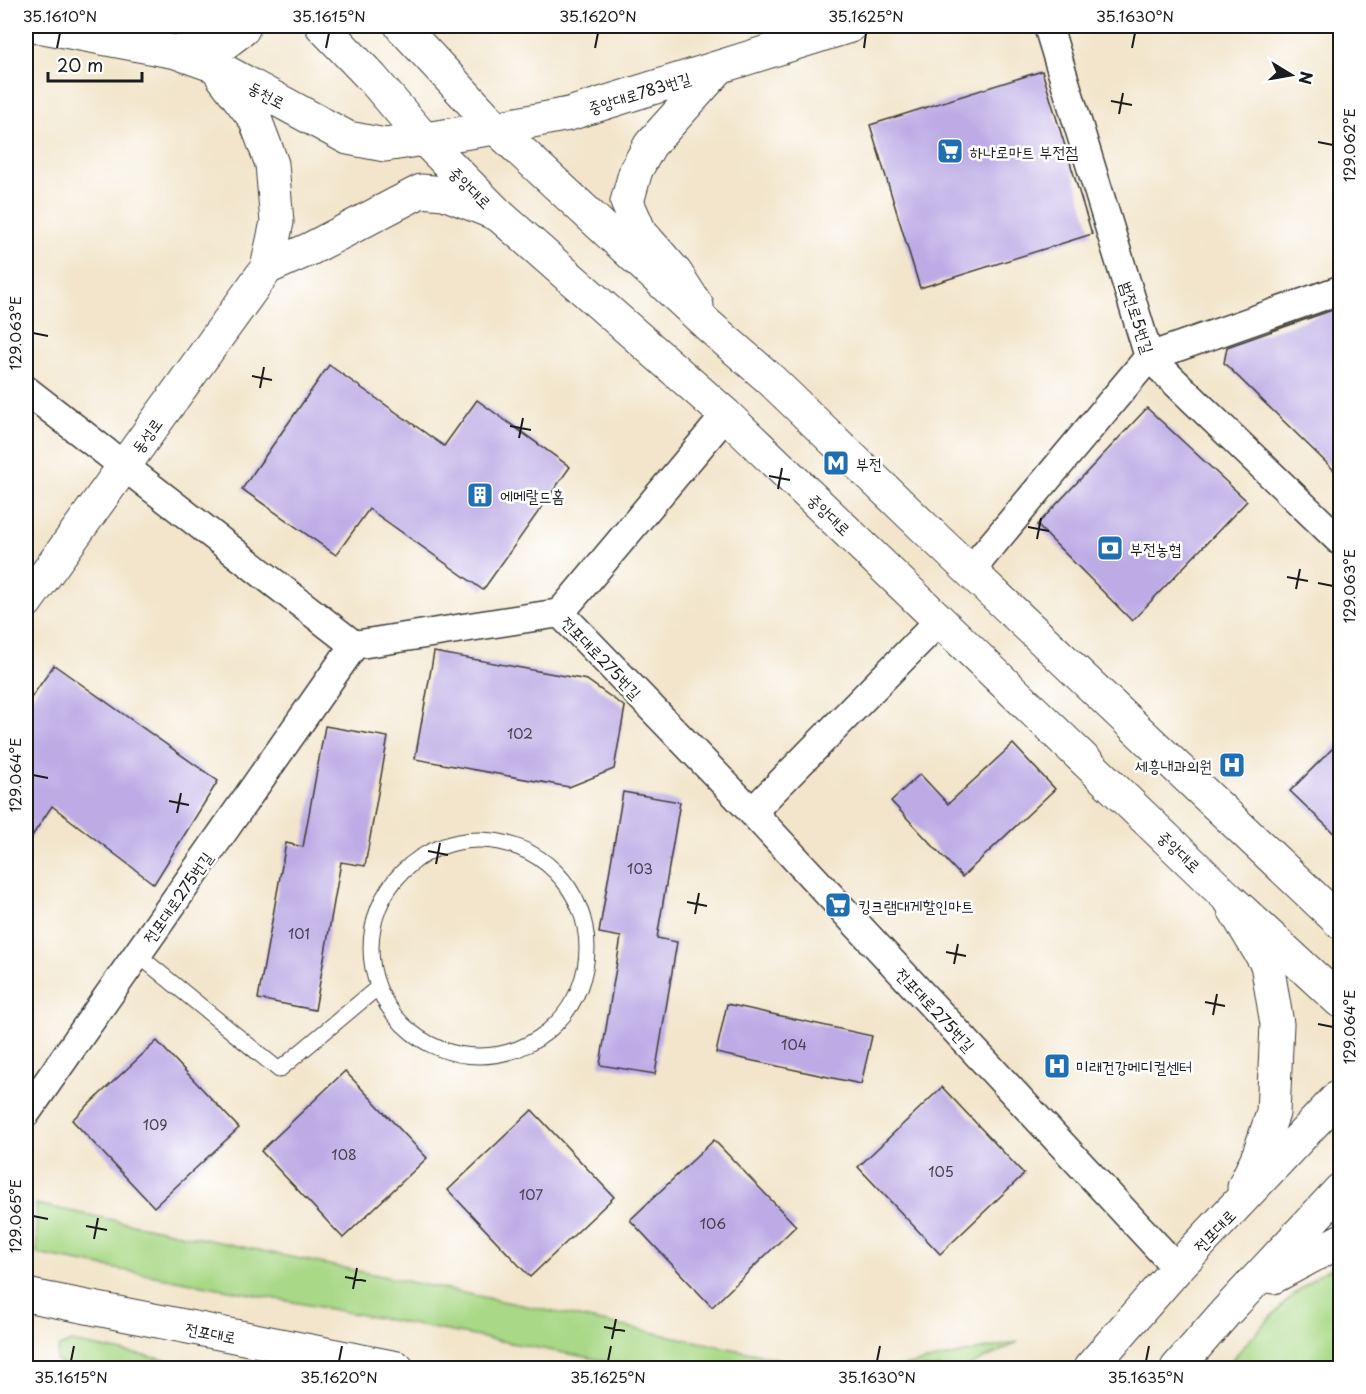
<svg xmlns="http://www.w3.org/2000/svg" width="1366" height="1394" viewBox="0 0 1366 1394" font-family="'Playpen Sans','Poor Story',sans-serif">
  <rect width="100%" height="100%" fill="#fff"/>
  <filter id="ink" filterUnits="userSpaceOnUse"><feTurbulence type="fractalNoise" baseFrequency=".0167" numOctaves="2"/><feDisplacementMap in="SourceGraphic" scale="12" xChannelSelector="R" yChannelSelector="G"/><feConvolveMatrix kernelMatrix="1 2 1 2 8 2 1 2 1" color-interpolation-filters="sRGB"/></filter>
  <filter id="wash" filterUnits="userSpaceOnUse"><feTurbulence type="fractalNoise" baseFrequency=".008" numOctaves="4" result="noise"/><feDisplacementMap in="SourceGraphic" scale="24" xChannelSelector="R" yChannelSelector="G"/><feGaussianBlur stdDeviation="1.35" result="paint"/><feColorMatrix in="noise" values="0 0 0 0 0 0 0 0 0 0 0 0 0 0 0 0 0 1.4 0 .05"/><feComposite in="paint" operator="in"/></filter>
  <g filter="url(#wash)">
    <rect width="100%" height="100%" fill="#f2e5cb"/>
    <path fill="#a9d886" stroke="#627a51" stroke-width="1.5" d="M36 1204 824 1368H644L37 1254Z
      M1340 1263V1368H1224C1255 1335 1298 1281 1340 1263Z
      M71 1342 209 1368H67L56 1360 59 1347Z
      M1018 1342 966 1368H893Z"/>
    <g id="blocks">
      <path fill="#bcabe5" d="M1042 71 1092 234 920 288 870 125Z
        M1341 307V477L1224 363 1227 347Z
        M329 365 444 446 477 400 570 467 483 590 369 509 336 555 242 489Z
        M1147 408 1247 501 1132 621 1037 525Z
        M434 652 587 680 625 707 614 769 569 787 415 759Z
        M54 665 218 781 154 884 52 806 26 845V705Z
        M325 726 388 737 365 866 341 862 315 1010 258 999 286 843 303 847Z
        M1341 740V840L1290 791Z
        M1013 744 1055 789 962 877 891 801 920 774 948 804Z
        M623 792 680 802 657 938 677 942 655 1074 600 1065 621 937 599 933Z
        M727 1004 872 1036 861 1084 716 1053Z
        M157 1041 239 1128 154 1207 72 1120Z
        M345 1071 427 1158 343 1238 261 1151Z
        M942 1087 1024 1174 940 1254 858 1167Z
        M532 1110 614 1197 530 1277 448 1190Z
        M714 1140 796 1226 712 1307 630 1220Z"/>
    </g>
  </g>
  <g filter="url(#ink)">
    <use href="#blocks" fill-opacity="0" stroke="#3c3a36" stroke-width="1.5"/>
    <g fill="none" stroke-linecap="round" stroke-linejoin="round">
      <defs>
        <path id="lane" d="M371 948a108 108 0 1 1 216 0a108 108 0 1 1-216 0Z
          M137 954 279 1070 377 988"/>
        <path id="street" d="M1048 26 1149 357 1340 541
          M1149 357 1340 290
          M26 390 354 645
          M971 570 1149 357
          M560 613 726 415
          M752 812 940 620
          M26 1113 354 645 560 613 752 812 1177 1268"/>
        <path id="secondary" d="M38 26 176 52 215 66 348 138 385 145 496 128 569 114 850 26
          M179 52 222 45 243 29 244 26
          M267 268 310 249 421 191 444 193 499 215
          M697 306 675 272 640 232 627 202 636 170 650 145 718 69
          M26 602 267 268 277 222 272 164 255 119 222 76
          M1234 909 1267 964 1277 1024 1273 1113 1259 1154 1244 1187
          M1273 1277 1340 1241
          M26 1295 397 1368
          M1090 1368 1177 1268 1340 1095
          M1177 1368 1225 1313 1340 1190"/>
        <path id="primary" d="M322 26 372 78 424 139 499 215 726 415 1227 897 1340 1001
          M401 26 496 128 709 326 770 379 930 533 1340 922"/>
      </defs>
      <use href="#lane" stroke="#3c3a36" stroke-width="17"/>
      <use href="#street" stroke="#3c3a36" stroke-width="31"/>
      <use href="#secondary" stroke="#3c3a36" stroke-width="35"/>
      <use href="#primary" stroke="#3c3a36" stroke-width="35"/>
      <use href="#lane" stroke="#fff" stroke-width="15"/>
      <use href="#street" stroke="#fff" stroke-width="28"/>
      <use href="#secondary" stroke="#fff" stroke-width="33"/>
      <use href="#primary" stroke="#fff" stroke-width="33"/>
    </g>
  </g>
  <path fill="none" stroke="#1c1c1c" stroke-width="2" d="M57 48 60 33M326 48 329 33M595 48 598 33M864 48 866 33M1132 48 1135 33M1111 101 1132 105M1119 114 1123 93M1318 142 1333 145M33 333 48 336M252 376 272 380M260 388 264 367M510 426 531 430M519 438 523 418M769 476 790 480M778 489 782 468M1028 527 1049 531M1037 539 1041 518M1287 577 1308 581M1318 583 1333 586M1296 589 1300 569M33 775 48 778M169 801 189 805M177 813 181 793M428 851 448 855M436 864 440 843M687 902 707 906M695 914 699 893M946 952 966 956M954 964 958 944M1205 1002 1225 1006M1213 1015 1217 994M1318 1024 1333 1027M33 1216 48 1219M86 1226 107 1230M94 1239 98 1218M345 1277 366 1281M353 1289 357 1268M604 1327 625 1331M612 1339 616 1319M71 1361 74 1346M339 1361 342 1346M608 1361 611 1346M877 1361 880 1346M1146 1361 1149 1346"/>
  <defs>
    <symbol id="supermarket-square" viewBox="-11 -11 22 22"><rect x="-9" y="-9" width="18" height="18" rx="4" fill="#1f6fb2" stroke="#fff"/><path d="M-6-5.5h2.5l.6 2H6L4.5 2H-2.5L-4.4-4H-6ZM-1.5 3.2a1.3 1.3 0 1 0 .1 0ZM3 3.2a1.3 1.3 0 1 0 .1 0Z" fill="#fff"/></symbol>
    <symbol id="metro-square" viewBox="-11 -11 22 22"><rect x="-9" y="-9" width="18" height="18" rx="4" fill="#1f6fb2" stroke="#fff"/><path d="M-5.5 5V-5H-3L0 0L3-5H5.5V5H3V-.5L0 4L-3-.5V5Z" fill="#fff"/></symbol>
    <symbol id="building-square" viewBox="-11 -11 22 22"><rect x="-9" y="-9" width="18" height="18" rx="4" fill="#1f6fb2" stroke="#fff"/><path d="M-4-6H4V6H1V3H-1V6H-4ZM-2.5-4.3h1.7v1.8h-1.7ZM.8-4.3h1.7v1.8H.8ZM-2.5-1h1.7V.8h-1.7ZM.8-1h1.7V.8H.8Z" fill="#fff"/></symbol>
    <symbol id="bank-square" viewBox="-11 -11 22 22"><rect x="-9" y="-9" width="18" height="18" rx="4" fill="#1f6fb2" stroke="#fff"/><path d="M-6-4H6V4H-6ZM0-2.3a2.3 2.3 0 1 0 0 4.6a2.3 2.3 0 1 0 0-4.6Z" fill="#fff"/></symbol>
    <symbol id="hospital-square" viewBox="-11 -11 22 22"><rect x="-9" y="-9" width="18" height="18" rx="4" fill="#1f6fb2" stroke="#fff"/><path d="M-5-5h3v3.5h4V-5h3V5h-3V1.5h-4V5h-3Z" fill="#fff"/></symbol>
  </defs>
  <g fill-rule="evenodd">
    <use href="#supermarket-square" x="935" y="136" width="30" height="30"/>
    <use href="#metro-square" x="821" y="448" width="30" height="30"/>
    <use href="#building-square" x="465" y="480" width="30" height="30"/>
    <use href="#bank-square" x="1095" y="533" width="30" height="30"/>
    <use href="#hospital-square" x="1217" y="750" width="30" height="30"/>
    <use href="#supermarket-square" x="823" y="890" width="30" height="30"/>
    <use href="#hospital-square" x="1042" y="1051" width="30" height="30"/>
  </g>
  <g text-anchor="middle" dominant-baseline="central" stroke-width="5" stroke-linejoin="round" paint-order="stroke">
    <g font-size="14" fill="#44404e">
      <text x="520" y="733">102</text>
      <text x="640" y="868">103</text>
      <text x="299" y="933">101</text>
      <text x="794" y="1044">104</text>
      <text x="155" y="1124">109</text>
      <text x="344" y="1154">108</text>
      <text x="941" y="1171">105</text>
      <text x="531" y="1194">107</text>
      <text x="713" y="1223">106</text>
    </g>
    <g font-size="16" fill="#1c1c1c" stroke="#fff">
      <text transform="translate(639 92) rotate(-17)">중앙대로783번길</text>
      <text transform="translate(267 94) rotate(28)">동천로</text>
      <text transform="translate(471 187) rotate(45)">중앙대로</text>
      <text transform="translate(1138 317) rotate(72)">범전로5번길</text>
      <text transform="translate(146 435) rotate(-54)">동성로</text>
      <text transform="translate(830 514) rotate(44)">중앙대로</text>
      <text transform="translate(602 657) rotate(46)">전포대로275번길</text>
      <text transform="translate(1180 851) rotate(44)">중앙대로</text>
      <text transform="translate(177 897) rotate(-55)">전포대로275번길</text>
      <text transform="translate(936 1009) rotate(47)">전포대로275번길</text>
      <text transform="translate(1214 1230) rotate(-46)">전포대로</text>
      <text transform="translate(211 1332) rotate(11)">전포대로</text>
    </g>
    <g font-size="16" fill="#1c1c1c" stroke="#fff" text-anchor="start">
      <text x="970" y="151">하나로마트 부전점</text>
      <text x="856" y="463">부전</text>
      <text x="500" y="495">에메랄드홈</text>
      <text x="1130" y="548">부전농협</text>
      <text x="1212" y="765" text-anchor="end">세흥내과의원</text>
      <text x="858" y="905">킹크랩대게할인마트</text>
      <text x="1076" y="1066">미래건강메디컬센터</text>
    </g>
  </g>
  <rect width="1366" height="1394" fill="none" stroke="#fff" stroke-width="66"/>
  <g transform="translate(1291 75) rotate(101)" stroke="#ffffff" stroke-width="4.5" paint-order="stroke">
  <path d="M0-4.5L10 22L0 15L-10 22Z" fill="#1c1c1c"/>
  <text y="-9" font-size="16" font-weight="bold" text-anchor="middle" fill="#1c1c1c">N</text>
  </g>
  <path d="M48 72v9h94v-9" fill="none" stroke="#1c1c1c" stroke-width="3"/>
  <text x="57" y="72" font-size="18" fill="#1c1c1c" stroke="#ffffff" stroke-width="4.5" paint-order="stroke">20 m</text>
  <rect x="33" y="33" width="1300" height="1328" fill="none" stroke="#1c1c1c" stroke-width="2"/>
  <g font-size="15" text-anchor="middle" fill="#1c1c1c">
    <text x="60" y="22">35.1610°N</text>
    <text x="329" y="22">35.1615°N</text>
    <text x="598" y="22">35.1620°N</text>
    <text x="866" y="22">35.1625°N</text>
    <text x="1135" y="22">35.1630°N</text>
    <text transform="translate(1350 145) rotate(-90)" y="5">129.062°E</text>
    <text transform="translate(16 333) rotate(-90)" y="5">129.063°E</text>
    <text transform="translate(1350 586) rotate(-90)" y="5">129.063°E</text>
    <text transform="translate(16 775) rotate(-90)" y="5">129.064°E</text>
    <text transform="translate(1350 1027) rotate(-90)" y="5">129.064°E</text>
    <text transform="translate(16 1216) rotate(-90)" y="5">129.065°E</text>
    <text x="71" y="1383">35.1615°N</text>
    <text x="339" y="1383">35.1620°N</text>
    <text x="608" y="1383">35.1625°N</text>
    <text x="877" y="1383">35.1630°N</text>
    <text x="1146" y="1383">35.1635°N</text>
  </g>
</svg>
